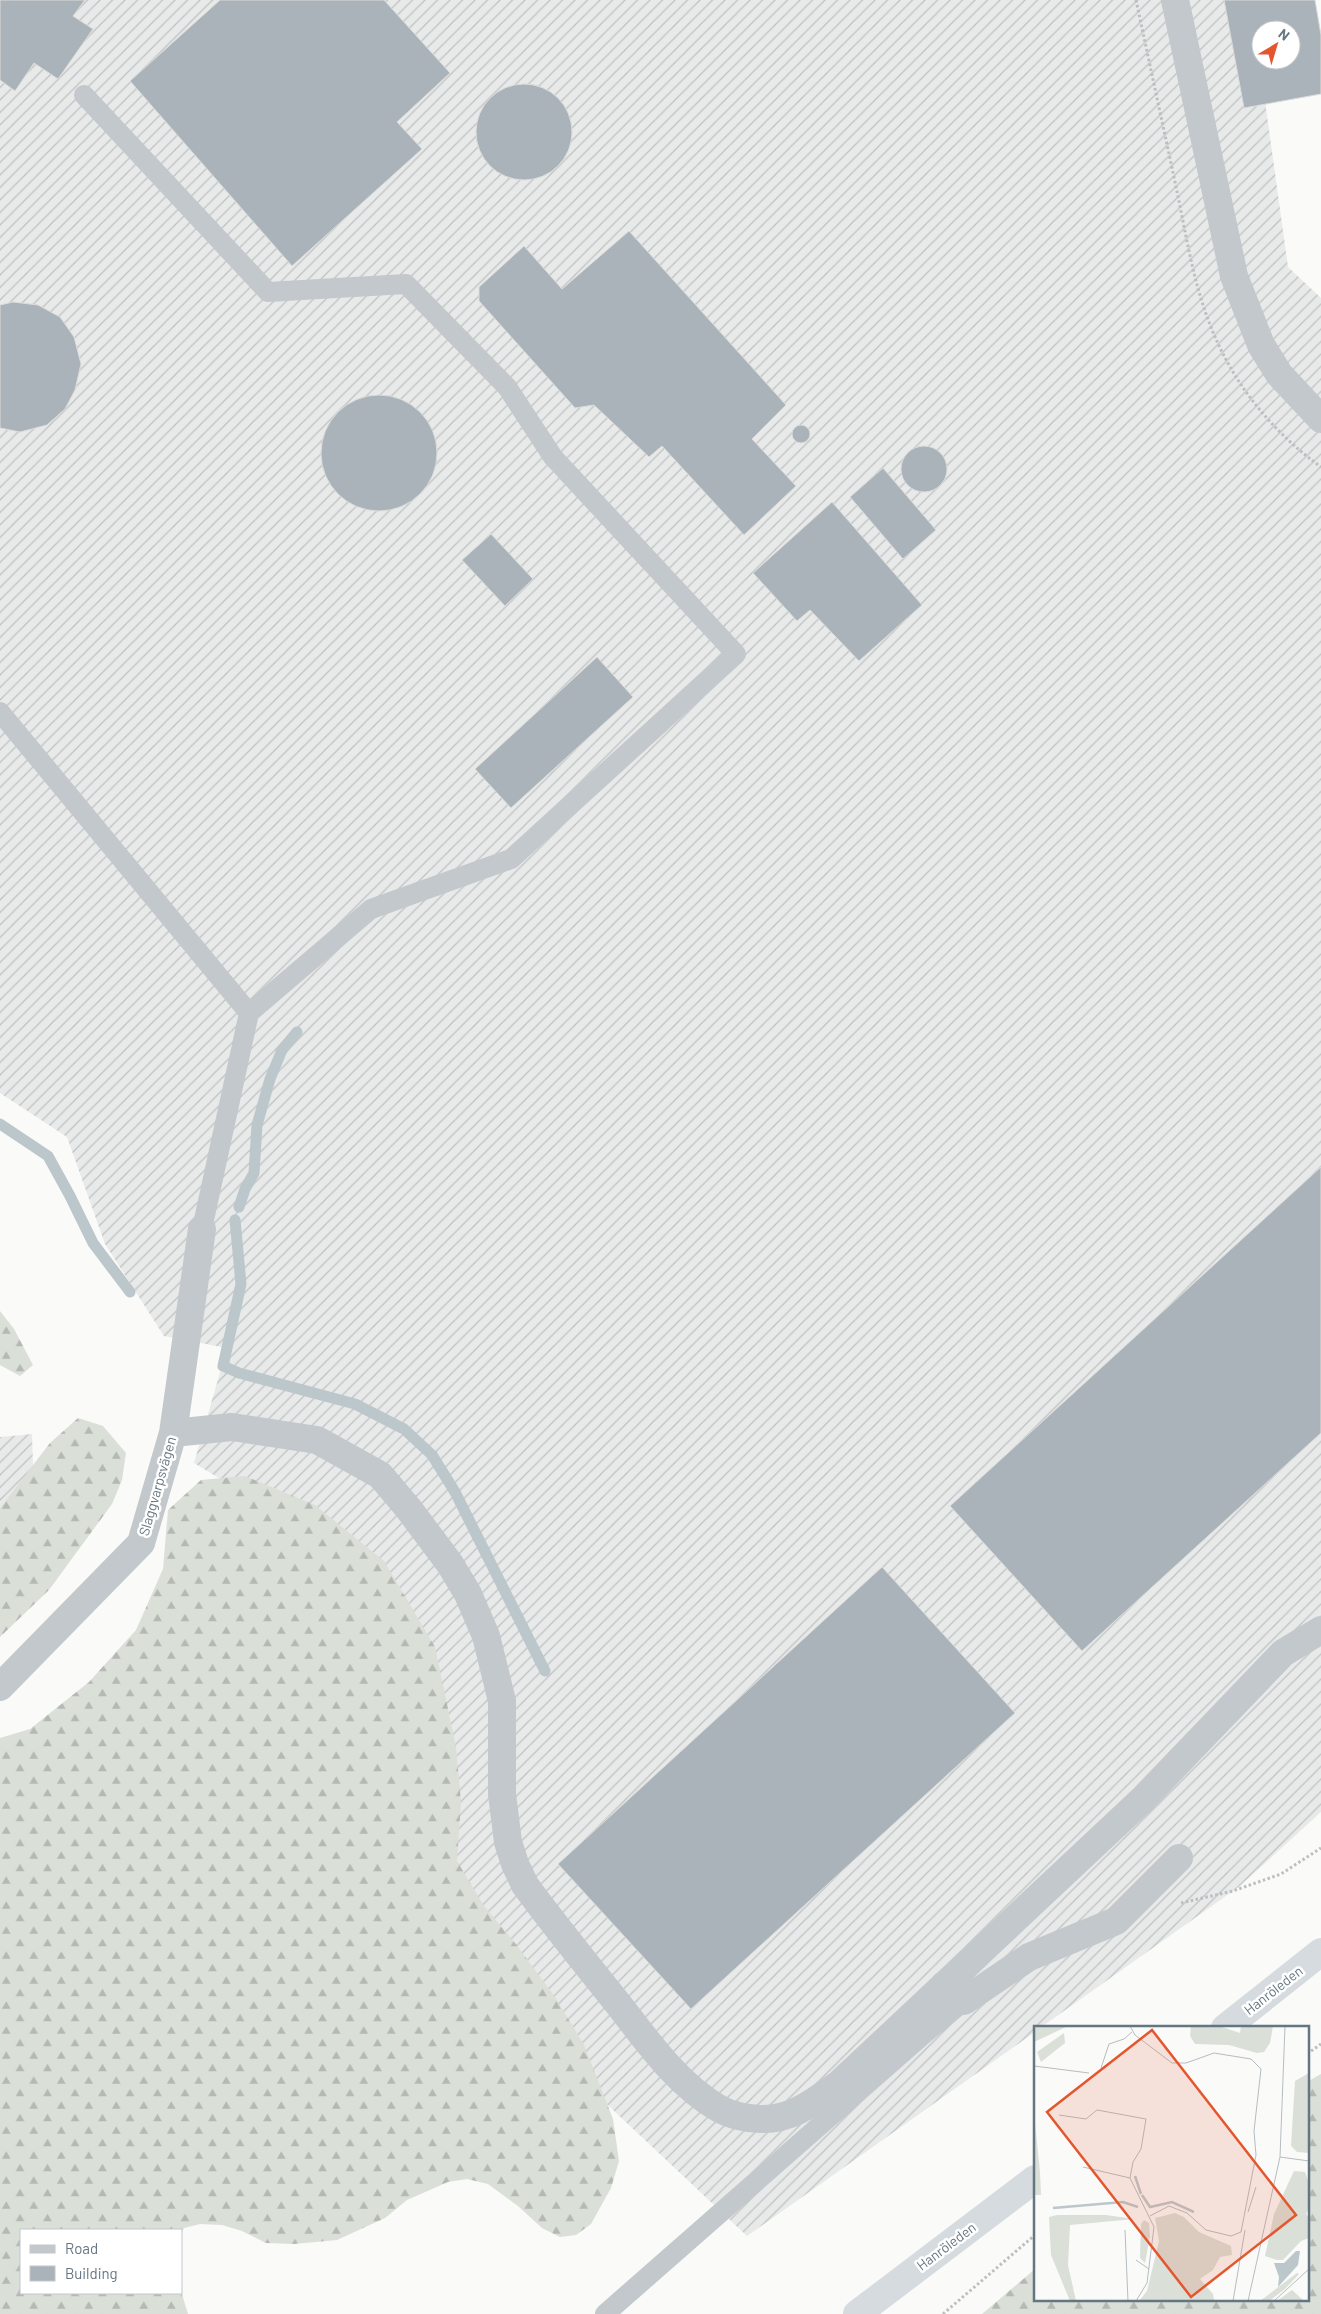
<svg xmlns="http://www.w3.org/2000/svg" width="1321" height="2314" viewBox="0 0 1321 2314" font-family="Barlow,sans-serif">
  <defs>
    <pattern id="industrial-furrows" width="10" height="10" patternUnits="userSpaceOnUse" patternTransform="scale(1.25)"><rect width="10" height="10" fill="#e8e9e9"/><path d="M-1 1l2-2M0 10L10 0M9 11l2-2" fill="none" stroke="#c0c1c2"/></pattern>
    <pattern id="forest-firs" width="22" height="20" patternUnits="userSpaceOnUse" patternTransform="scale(1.25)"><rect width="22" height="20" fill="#dadfd7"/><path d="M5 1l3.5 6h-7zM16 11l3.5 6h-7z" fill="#b4b9b4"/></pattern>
  </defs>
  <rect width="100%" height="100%" fill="#fafaf8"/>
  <path fill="url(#industrial-furrows)" d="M0 0H1251L1288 267 1321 298V1812L1240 1886 1040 2028H1035V2032L747 2236 596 2094 460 1887 437 1681 359 1563 194 1463 227 1348 164 1336 105 1244 67 1137 0 1093Z
    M32 1434 33 1466 0 1508V1437Z"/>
  <path fill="url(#forest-firs)" d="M0 1311 14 1329 33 1365 20 1376 0 1365Z
    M78 1418 103 1426 126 1453 122 1480 112 1504 49 1590 0 1637V1508L50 1443Z
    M245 1476 315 1505 384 1561 435 1647 456 1747 461 1802 457 1861 484 1906 515 1943 555 1997 584 2045 613 2119 619 2161 611 2188 591 2224 576 2235 560 2237 542 2228 518 2206 488 2184 467 2179 448 2182 407 2200 385 2218 337 2240 294 2244 266 2243 242 2231 222 2225 200 2224 184 2228 181 2234V2230H21V2293L181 2291 188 2314H0V1738L30 1729 89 1682 136 1630 163 1569 168 1510 201 1480Z
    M1321 2074V2314H982L1035 2269V2300H1307V2082Z"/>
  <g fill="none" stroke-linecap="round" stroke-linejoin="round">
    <path stroke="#bbc7cb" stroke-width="11" d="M0 1124 48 1156 70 1196 93 1243 130 1292
      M239 1207 245 1189 254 1173 257 1125 270 1079 282 1050 297 1032
      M235 1220 241 1284 223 1366 239 1373 355 1404 404 1429 432 1455 455 1492 545 1671"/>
  </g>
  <path fill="#aab3b9" stroke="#dcdcda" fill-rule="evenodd" d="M0 0H85L73 16 93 29 58 79 34 63 15 91 0 80Z
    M220 0H384L450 73 397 122 422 149 292 266 130 81Z
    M1224 0H1315L1321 35V94L1244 108ZM1261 30H1291V60H1261Z
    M476 132a48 48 0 1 1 96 0a48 48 0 1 1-96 0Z
    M629 231 786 405 752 439 796 486 744 535 662 446 649 457 594 405 575 408 479 301V287L524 246 562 289Z
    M13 302 38 305 60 317 74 337 81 364 75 390 65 409 47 425 20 432 0 428V305Z
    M321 453a58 58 0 1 1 116 0a58 58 0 1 1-116 0Z
    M792 434a9 9 0 1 1 18 0a9 9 0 1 1-18 0Z
    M901 469a23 23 0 1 1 46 0a23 23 0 1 1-46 0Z
    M883 468 936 530 903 559 850 497Z
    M832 502 922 605 859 661 810 610 797 621 753 573Z
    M491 534 533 579 505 606 462 560Z
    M597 657 633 697 511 808 475 769Z
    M1321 1167V1433L1082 1651 950 1506Z
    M882 1567 1015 1713 691 2009 558 1864Z"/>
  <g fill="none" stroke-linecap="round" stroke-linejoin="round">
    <path stroke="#bbbfc2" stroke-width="3" stroke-dasharray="2.5 2.5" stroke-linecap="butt" d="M1136 0C1149 61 1162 121 1175 182 1185 228 1192 278 1209 322 1231 381 1270 430 1321 467
      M1181 1903 1233 1891 1281 1874 1321 1848
      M1307 2054 1321 2044
      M943 2314 1035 2235"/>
    <path stroke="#c3c8cc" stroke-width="20" d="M84 95 268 292 406 284 507 387 553 457 736 654 511 859 371 909 249 1013
      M0 712 249 1013 202 1229
      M605 2314 924 2034 964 2001"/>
    <path stroke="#c3c8cc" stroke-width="28" d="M1175 0 1234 276 1261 345 1279 374 1321 419
      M173 1433 232 1427 317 1440 380 1475 408 1508 450 1564 468 1594 486 1636 502 1701V1794L508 1842 515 1864 525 1885C555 1926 587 1965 619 2005 647 2041 677 2084 718 2108 730 2115 747 2119 761 2119 792 2120 815 2101 839 2084L1143 1799 1283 1653 1321 1630
      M0 1687 141 1543 173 1433 202 1229
      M944 1985 956 1992 964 2001 1029 1957 1116 1921 1179 1858"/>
    <path stroke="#d6dbdf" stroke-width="28" d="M1225 2028 1321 1952
      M857 2314 1035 2179"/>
  </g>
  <g text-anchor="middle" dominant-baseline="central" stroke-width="5" stroke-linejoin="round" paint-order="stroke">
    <g font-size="14" fill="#657683" stroke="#fff">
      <text transform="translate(157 1486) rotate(-74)">Slaggvarpsvägen</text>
      <text transform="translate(1273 1990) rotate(-38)">Hanröleden</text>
      <text transform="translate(946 2246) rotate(-37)">Hanröleden</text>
    </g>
  </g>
  <g transform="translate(1034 2026)">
    <rect width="275" height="275" fill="#fafaf8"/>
    <path d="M157 0H185L206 7 207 0H239L236 17 230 26 223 27 195 19 161 18 156 10Z" fill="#dadfd7"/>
    <path d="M0 0H34L0 16ZM30 7 31 17 7 36 3 26ZM0 88 6 146 7 169H0ZM260 145 271 146 275 157V181L272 188 275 192V212L267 215 249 234H243L231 230 240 188ZM141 187 150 191 165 206 197 220 198 229 186 231 179 244 166 253 179 268 180 274 105 275 113 265 125 215 121 192ZM23 189H72L100 193 36 199 34 239 42 275H36L17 229 15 191ZM110 194 115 197 116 210 111 237 106 232 107 198ZM263 247 265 248 251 263 235 275H226ZM258 264 270 275H243Z" fill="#dadfd7"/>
    <path d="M275 47V127L263 126 257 120 261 55Z" fill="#dadfd7"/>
    <path d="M262 225H266L264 239 244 261 245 251 240 237H250Z" fill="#bbc7cb"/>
    <path fill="none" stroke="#bbc7cb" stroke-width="2.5" d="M101 150 107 168M108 169 116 181 138 176 160 186M19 182 89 176 104 181"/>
    <path fill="none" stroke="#b5bdc2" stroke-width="1" d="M96 0 101 9 138 37H152L180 27 217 33 227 43 220 105 222 129 207 206 197 210 172 204 153 187 135 180 116 190M0 40 55 47M67 42 75 18 90 13 98 6M25 89 52 93 63 84 112 93 107 123 99 136 96 152M246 131 275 135M49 141 96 152 120 201 113 257 102 275M214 186 222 161M91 204 94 275M102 234 115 243M199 275 211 204M214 275 246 131 251 0M240 275 275 243"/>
    <path fill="#e4572e" fill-opacity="0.15" stroke="#e4572e" stroke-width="2.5" d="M118 4 262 189 157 271 13 86Z"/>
    <rect width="275" height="275" fill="none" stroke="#657683" stroke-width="2.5"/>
  </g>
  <rect x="20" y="2229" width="162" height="65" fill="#ffffff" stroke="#c1c8cd"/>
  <rect x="30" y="2245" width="25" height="8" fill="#c3c8cc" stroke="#c1c8cd"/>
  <text x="65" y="2254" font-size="15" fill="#657683">Road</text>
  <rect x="30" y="2266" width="25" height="15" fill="#aab3b9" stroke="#c1c8cd"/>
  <text x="65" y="2279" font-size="15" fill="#657683">Building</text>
  <g transform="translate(1276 45) rotate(38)"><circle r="24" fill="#ffffff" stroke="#c1c8cd"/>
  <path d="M0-4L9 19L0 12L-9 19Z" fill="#e4572e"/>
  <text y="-8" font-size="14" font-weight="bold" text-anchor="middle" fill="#657683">N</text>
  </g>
</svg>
